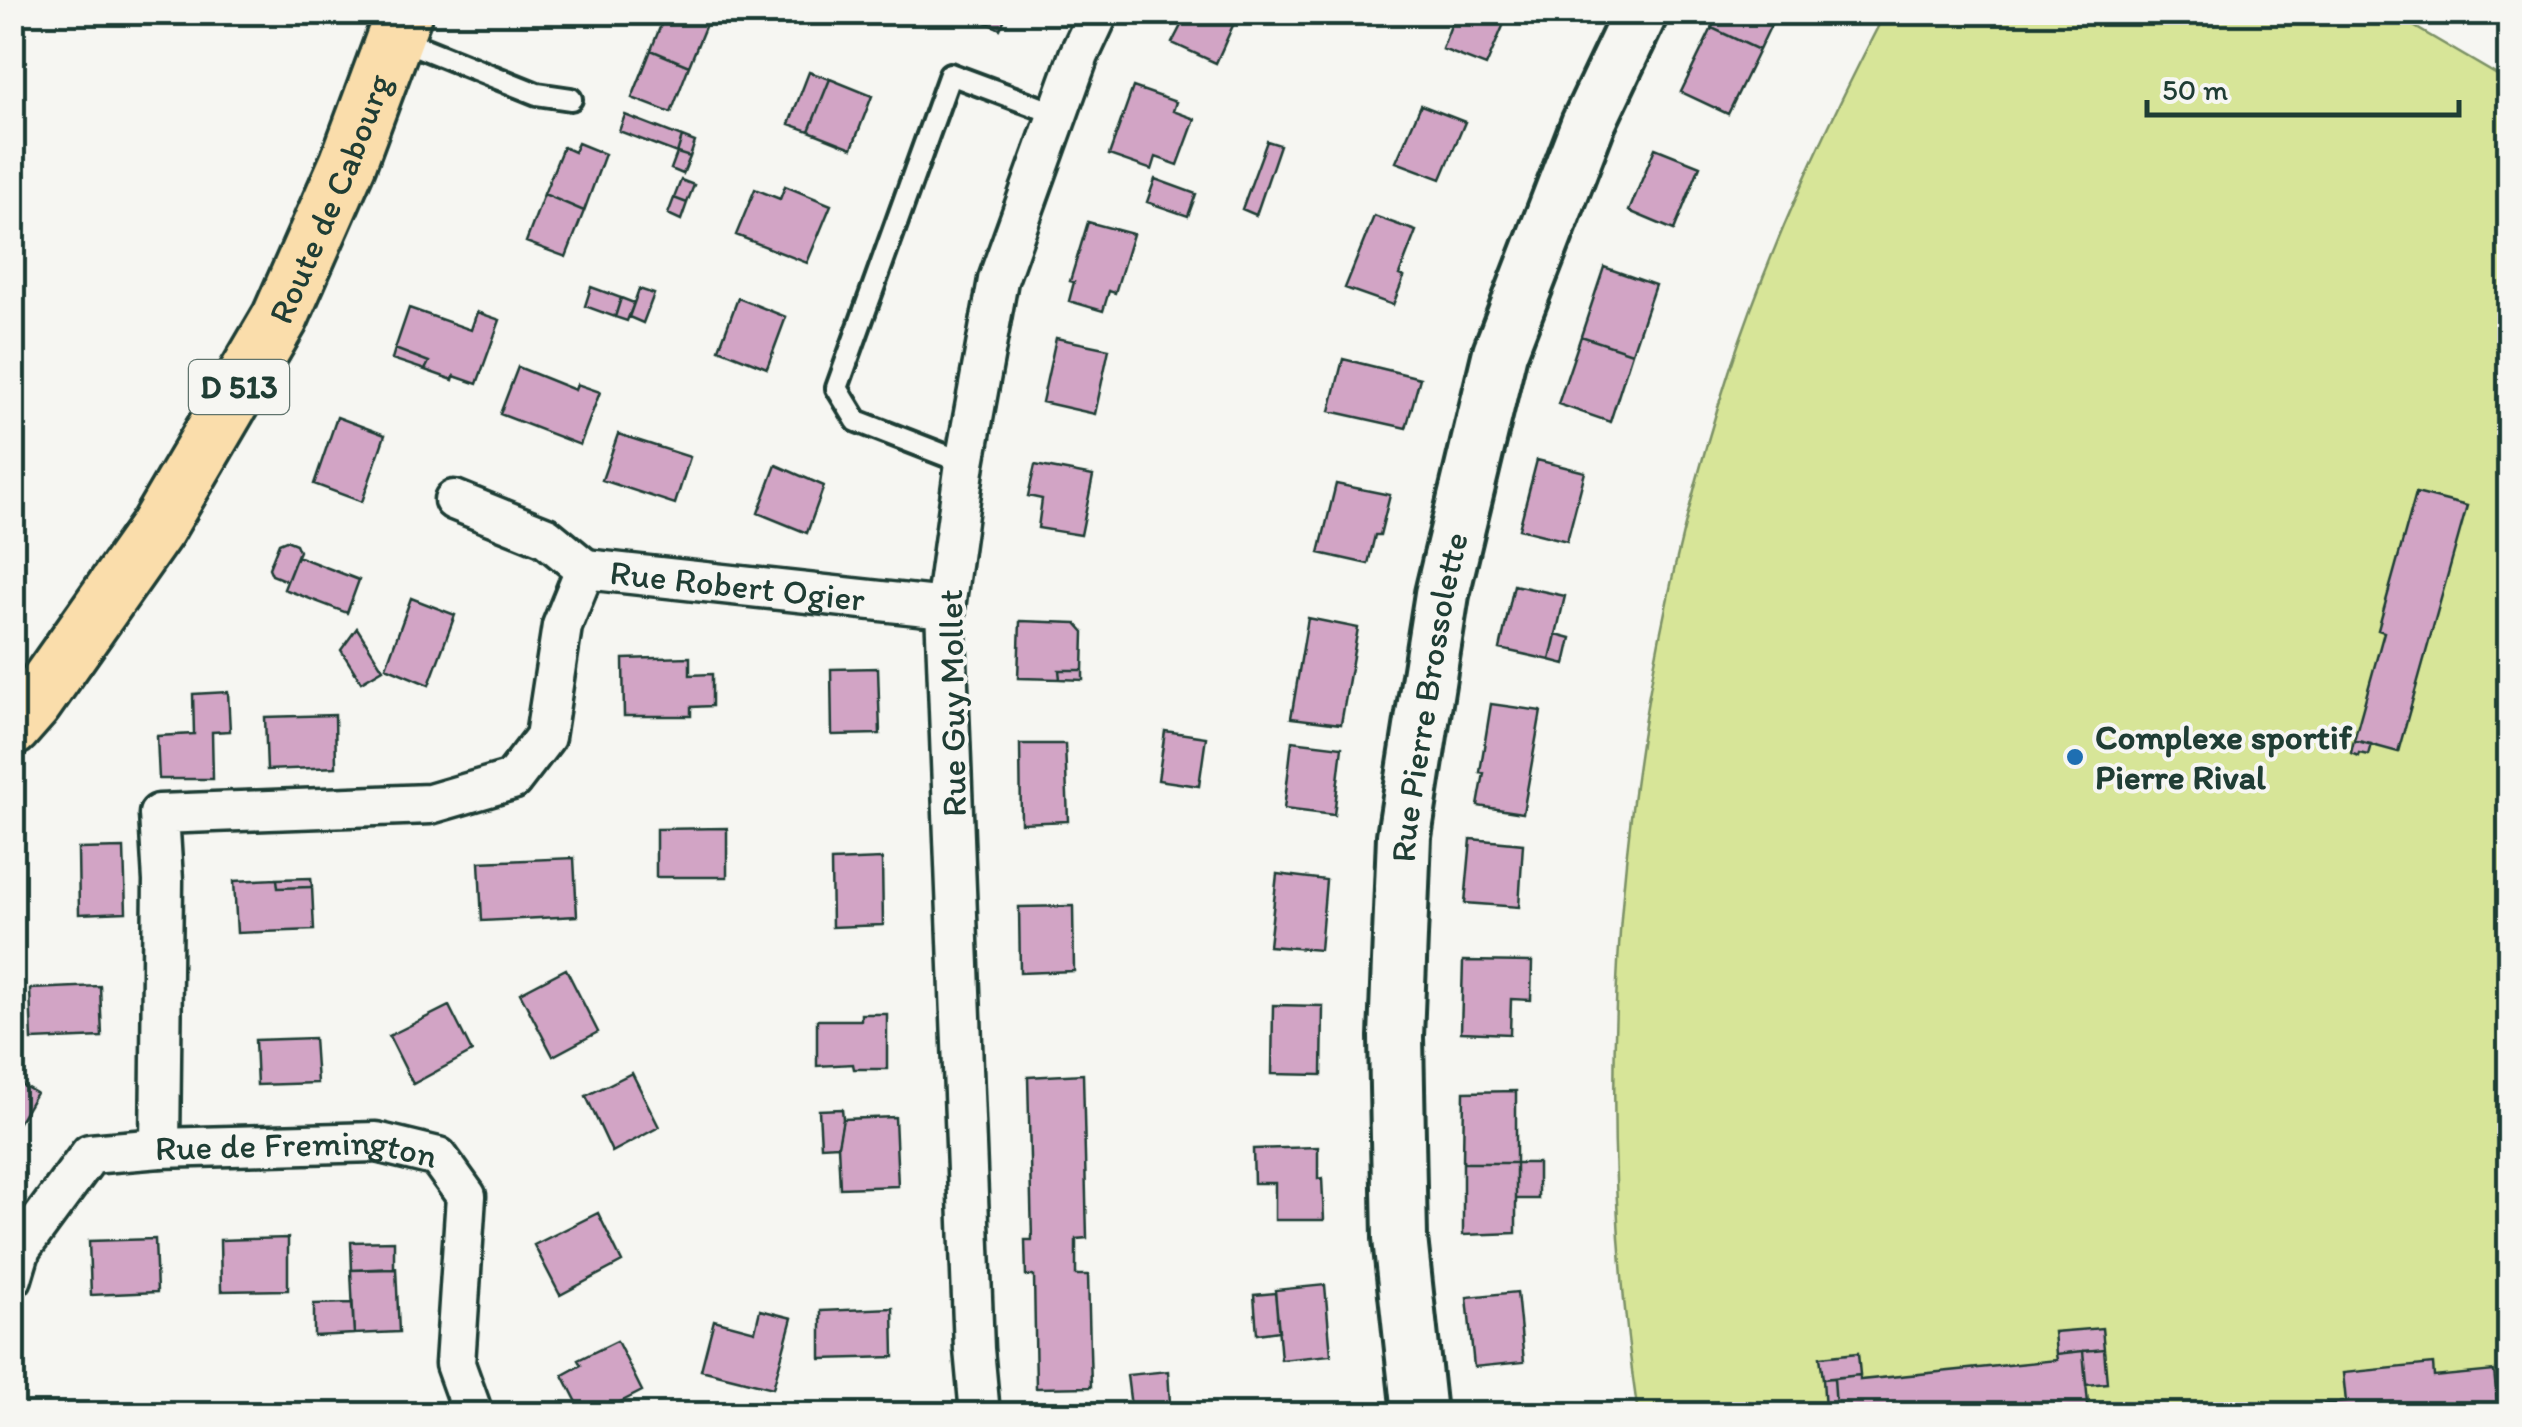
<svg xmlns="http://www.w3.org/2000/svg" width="2522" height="1427" viewBox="0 0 2522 1427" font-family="Itim,sans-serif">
  <rect width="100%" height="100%" fill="#f6f6f2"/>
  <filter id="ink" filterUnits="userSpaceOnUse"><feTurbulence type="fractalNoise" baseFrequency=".01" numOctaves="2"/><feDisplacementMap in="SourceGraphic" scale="20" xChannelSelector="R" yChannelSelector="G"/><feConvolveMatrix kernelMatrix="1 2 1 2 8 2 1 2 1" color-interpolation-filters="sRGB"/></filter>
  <g filter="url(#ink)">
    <path fill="#d7e598" stroke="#7b9166" stroke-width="2.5" d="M1885 13H2391L2509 82V1414H1638C1586 1068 1621 705 1729 372 1770 247 1825 129 1885 13Z"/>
    <path fill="#d2a4c5" stroke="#1f3d34" stroke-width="2.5" d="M666 12H711L689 66 651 50Z
      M966 12H1008L1000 29Z
      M1188 12H1239L1216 63 1172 43Z
      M1456 12H1509L1486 66 1442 49Z
      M1719 12H1777L1759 50 1712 28Z
      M1712 28 1759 50 1728 114 1681 92Z
      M651 50 689 66 671 113 632 98Z
      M809 72 830 79 809 131 789 124Z
      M830 79 872 96 852 148 809 131Z
      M1133 87 1176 102 1173 111 1195 119 1178 165 1156 157 1152 170 1109 155Z
      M1421 105 1465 122 1441 179 1396 162Z
      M625 115 682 137 677 153 619 131Z
      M682 137 695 142 690 157 677 153Z
      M1267 141 1280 145 1256 215 1242 209Z
      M578 143 605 154 584 211 544 194 563 147 574 152Z
      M1655 148 1700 166 1674 230 1629 211Z
      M677 153 690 157 683 174 671 169Z
      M1155 179 1196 194 1188 216 1147 202Z
      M681 180 694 185 687 203 674 198Z
      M785 186 831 205 807 263 736 235 755 189 780 199Z
      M544 194 584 211 566 257 526 242Z
      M674 198 687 203 681 220 668 214Z
      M1374 216 1416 231 1399 275 1404 277 1393 305 1345 288Z
      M1088 222 1133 234 1115 293 1109 291 1103 311 1069 301 1074 282 1070 281Z
      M1604 267 1655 285 1632 353 1581 336Z
      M591 287 621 298 615 317 585 306Z
      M639 289 654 294 643 323 629 317Z
      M621 298 634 303 627 321 615 317Z
      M738 298 786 317 767 368 719 349Z
      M409 308 471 330 477 312 500 320 477 384 454 376 453 380 425 370 429 362 395 349Z
      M1581 336 1632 353 1610 422 1558 404Z
      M1056 338 1109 349 1095 414 1042 402Z
      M395 349 429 362 425 370 392 359Z
      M1343 359 1420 378 1406 428 1330 411Z
      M518 367 575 390 577 384 600 392 580 445 500 414Z
      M337 417 385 435 362 502 314 484Z
      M618 434 690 457 675 504 602 480Z
      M1537 460 1585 472 1567 541 1519 529Z
      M776 465 824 486 807 533 758 513Z
      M1035 465 1093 476 1081 535 1038 528 1042 499 1028 496Z
      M1336 484 1390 495 1380 535H1375L1368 564 1319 553Z
      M2416 493 2467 506 2398 752 2354 740 2384 632 2378 630Z
      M286 540 296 544 299 551 287 581 272 575 269 568 279 543Z
      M297 556 359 580 347 613 284 589Z
      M1514 585 1565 596 1550 660 1500 649Z
      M411 598 455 615 429 685 386 667Z
      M1308 618 1358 628 1341 724 1291 718Z
      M1020 621 1076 623 1084 632 1083 670H1059L1060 679 1018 678Z
      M357 628 383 669 361 682 341 650Z
      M1556 634 1571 638 1565 664 1550 660Z
      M690 657V675L712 674V706L691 707V716H624L623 659Z
      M878 668 880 734 832 735 831 669Z
      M1059 670H1083V680L1060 679Z
      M228 692 230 731 212 732 213 779H159L157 736 194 734 193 694Z
      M1491 704 1541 711 1523 813 1478 806 1484 773 1480 772Z
      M335 715 336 767 267 770 265 717Z
      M1165 731 1206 737 1199 786 1158 780Z
      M2354 740 2371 744 2368 755 2359 753 2358 756 2351 753Z
      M1292 741 1342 747 1334 815 1284 809Z
      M1020 744H1065L1068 821 1021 823Z
      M727 828V877H656V829Z
      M1471 839 1523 844 1519 907 1465 903Z
      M124 848 126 912 79 914 78 849Z
      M574 858 577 916 482 921 479 862Z
      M882 859 883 925 832 927 831 861Z
      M1277 874 1326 880 1320 950 1269 946Z
      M311 878 312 887 278 888 277 879Z
      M277 879 278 888 312 887 314 930 237 933 234 881Z
      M1073 906 1074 971 1020 973 1019 907Z
      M1463 961 1532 962 1531 1000 1511 999 1510 1034 1461 1032Z
      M566 969 598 1032 553 1056 520 993Z
      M100 986 102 1037 32 1040 30 989Z
      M1273 1005 1323 1006 1322 1075 1272 1074Z
      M449 1006 472 1052 413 1084 389 1036Z
      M861 1014H887V1069H854L853 1064 817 1066V1020H861Z
      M314 1038 317 1083 257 1085 255 1040Z
      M632 1073 659 1127 612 1152 586 1096Z
      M1083 1074 1087 1238 1076 1239V1275H1088L1091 1387 1036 1388 1034 1276H1026L1025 1240H1032L1028 1077Z
      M12 1079 36 1093 12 1134Z
      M1516 1091V1163H1463L1464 1092Z
      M842 1109 843 1119 838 1145 821 1146 819 1110Z
      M895 1117 898 1186 840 1188 838 1145 843 1119Z
      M1318 1147V1179L1322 1178 1324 1220H1275V1183H1254L1253 1149Z
      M1463 1163H1516V1233L1463 1235Z
      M1516 1163H1538V1199H1516Z
      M598 1213 622 1262 560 1295 534 1245Z
      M288 1238V1290L221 1291 220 1240Z
      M155 1239 157 1292 91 1295 89 1241Z
      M394 1241V1269L352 1270 351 1242Z
      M396 1268 399 1332 354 1334 351 1270Z
      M1325 1285 1331 1355 1281 1360 1275 1290Z
      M1517 1292 1524 1362 1474 1367 1467 1297Z
      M1275 1293 1279 1331 1257 1334 1254 1295Z
      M352 1303 354 1334 314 1336V1304Z
      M893 1308 894 1357 821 1359V1311Z
      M760 1310 792 1318 773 1388 701 1370 714 1320 755 1331Z
      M2102 1328 2104 1349 2056 1354 2054 1332Z
      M617 1341 642 1391 597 1414H583L563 1375 581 1365 578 1360Z
      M2104 1349 2107 1383 2086 1385 2083 1351Z
      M2083 1351 2089 1414H1781L1836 1408 1834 1378 1860 1375V1380L2057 1360 2056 1354Z
      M1858 1353 1860 1375 1823 1379 1820 1357Z
      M2433 1364 2434 1377 2494 1371 2497 1401 2510 1404V1414H2230L2346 1402 2343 1373Z
      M1168 1371 1170 1403 1131 1407 1127 1375Z
      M1834 1378 1836 1408 1825 1410 1823 1379Z
      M1170 1403 1171 1414H1132L1131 1407Z"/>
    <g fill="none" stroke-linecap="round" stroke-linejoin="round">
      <defs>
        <path id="lane" d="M395 37 537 94 571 99
          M965 463 857 421 837 388 950 74 1057 114"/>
        <g id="street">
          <path d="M454 500 546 537 585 569"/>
          <path id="s1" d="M160 1148 163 881 159 814 430 804 512 780 545 737 562 626 585 569 945 608"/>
          <path id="s2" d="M12 1278 21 1248 90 1154 160 1148 376 1142 438 1157 466 1196 455 1364 473 1414"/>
          <path d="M980 1414 974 1349 945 608 965 463 998 280 1079 55 1099 12"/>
        </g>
        <g id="secondary">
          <path id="s3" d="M1419 1414 1400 1238 1396 1037 1404 836 1442 594 1500 352 1588 124 1641 12"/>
        </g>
        <g id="primary">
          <path id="s4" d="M12 728 34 703 157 528 280 318 348 163 404 12"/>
        </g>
      </defs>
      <use href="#lane" stroke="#1f3d34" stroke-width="28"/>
      <use href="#street" stroke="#1f3d34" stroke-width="45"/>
      <use href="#secondary" stroke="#1f3d34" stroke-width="60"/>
      <use href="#primary" stroke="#1f3d34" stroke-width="62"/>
      <use href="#lane" stroke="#f6f6f2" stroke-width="20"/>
      <use href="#street" stroke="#f6f6f2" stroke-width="38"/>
      <use href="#secondary" stroke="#f6f6f2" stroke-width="52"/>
      <use href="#primary" stroke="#faddab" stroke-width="55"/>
    </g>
  </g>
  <circle fill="#1f6fb2" stroke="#f6f6f2" stroke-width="4" cx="2075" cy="757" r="10"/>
  <g text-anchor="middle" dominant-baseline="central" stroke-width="8" stroke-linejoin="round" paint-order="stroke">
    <rect fill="#f6f6f2" stroke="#60746d" stroke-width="2.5" x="189" y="360" width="100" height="54" rx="8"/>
    <g font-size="32" font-weight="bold" fill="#1f3d34">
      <text x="239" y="387">D 513</text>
    </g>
    <g font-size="35" fill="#1f3d34" stroke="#f6f6f2">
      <text stroke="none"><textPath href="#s4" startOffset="620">Route de Cabourg</textPath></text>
      <text stroke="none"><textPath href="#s1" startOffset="1072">Rue Robert Ogier</textPath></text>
      <text stroke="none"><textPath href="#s3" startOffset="720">Rue Pierre Brossolette</textPath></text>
      <text transform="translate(952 703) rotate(-91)">Rue Guy Mollet</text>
      <text stroke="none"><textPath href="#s2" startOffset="355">Rue de Fremington</textPath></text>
    </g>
    <g font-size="35" font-weight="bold" fill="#1f3d34" stroke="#f6f6f2" text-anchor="start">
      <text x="2095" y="737">Complexe sportif<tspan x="2095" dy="40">Pierre Rival</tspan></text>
    </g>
  </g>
  <rect width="2522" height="1427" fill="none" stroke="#f6f6f2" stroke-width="50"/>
  <rect x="25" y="25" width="2472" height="1377" fill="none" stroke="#1f3d34" stroke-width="4" filter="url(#ink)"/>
  <path d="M2147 100v15h312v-15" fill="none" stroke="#1f3d34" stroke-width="5"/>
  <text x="2162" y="100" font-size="30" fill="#1f3d34" stroke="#f6f6f2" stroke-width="8" paint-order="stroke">50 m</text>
</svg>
